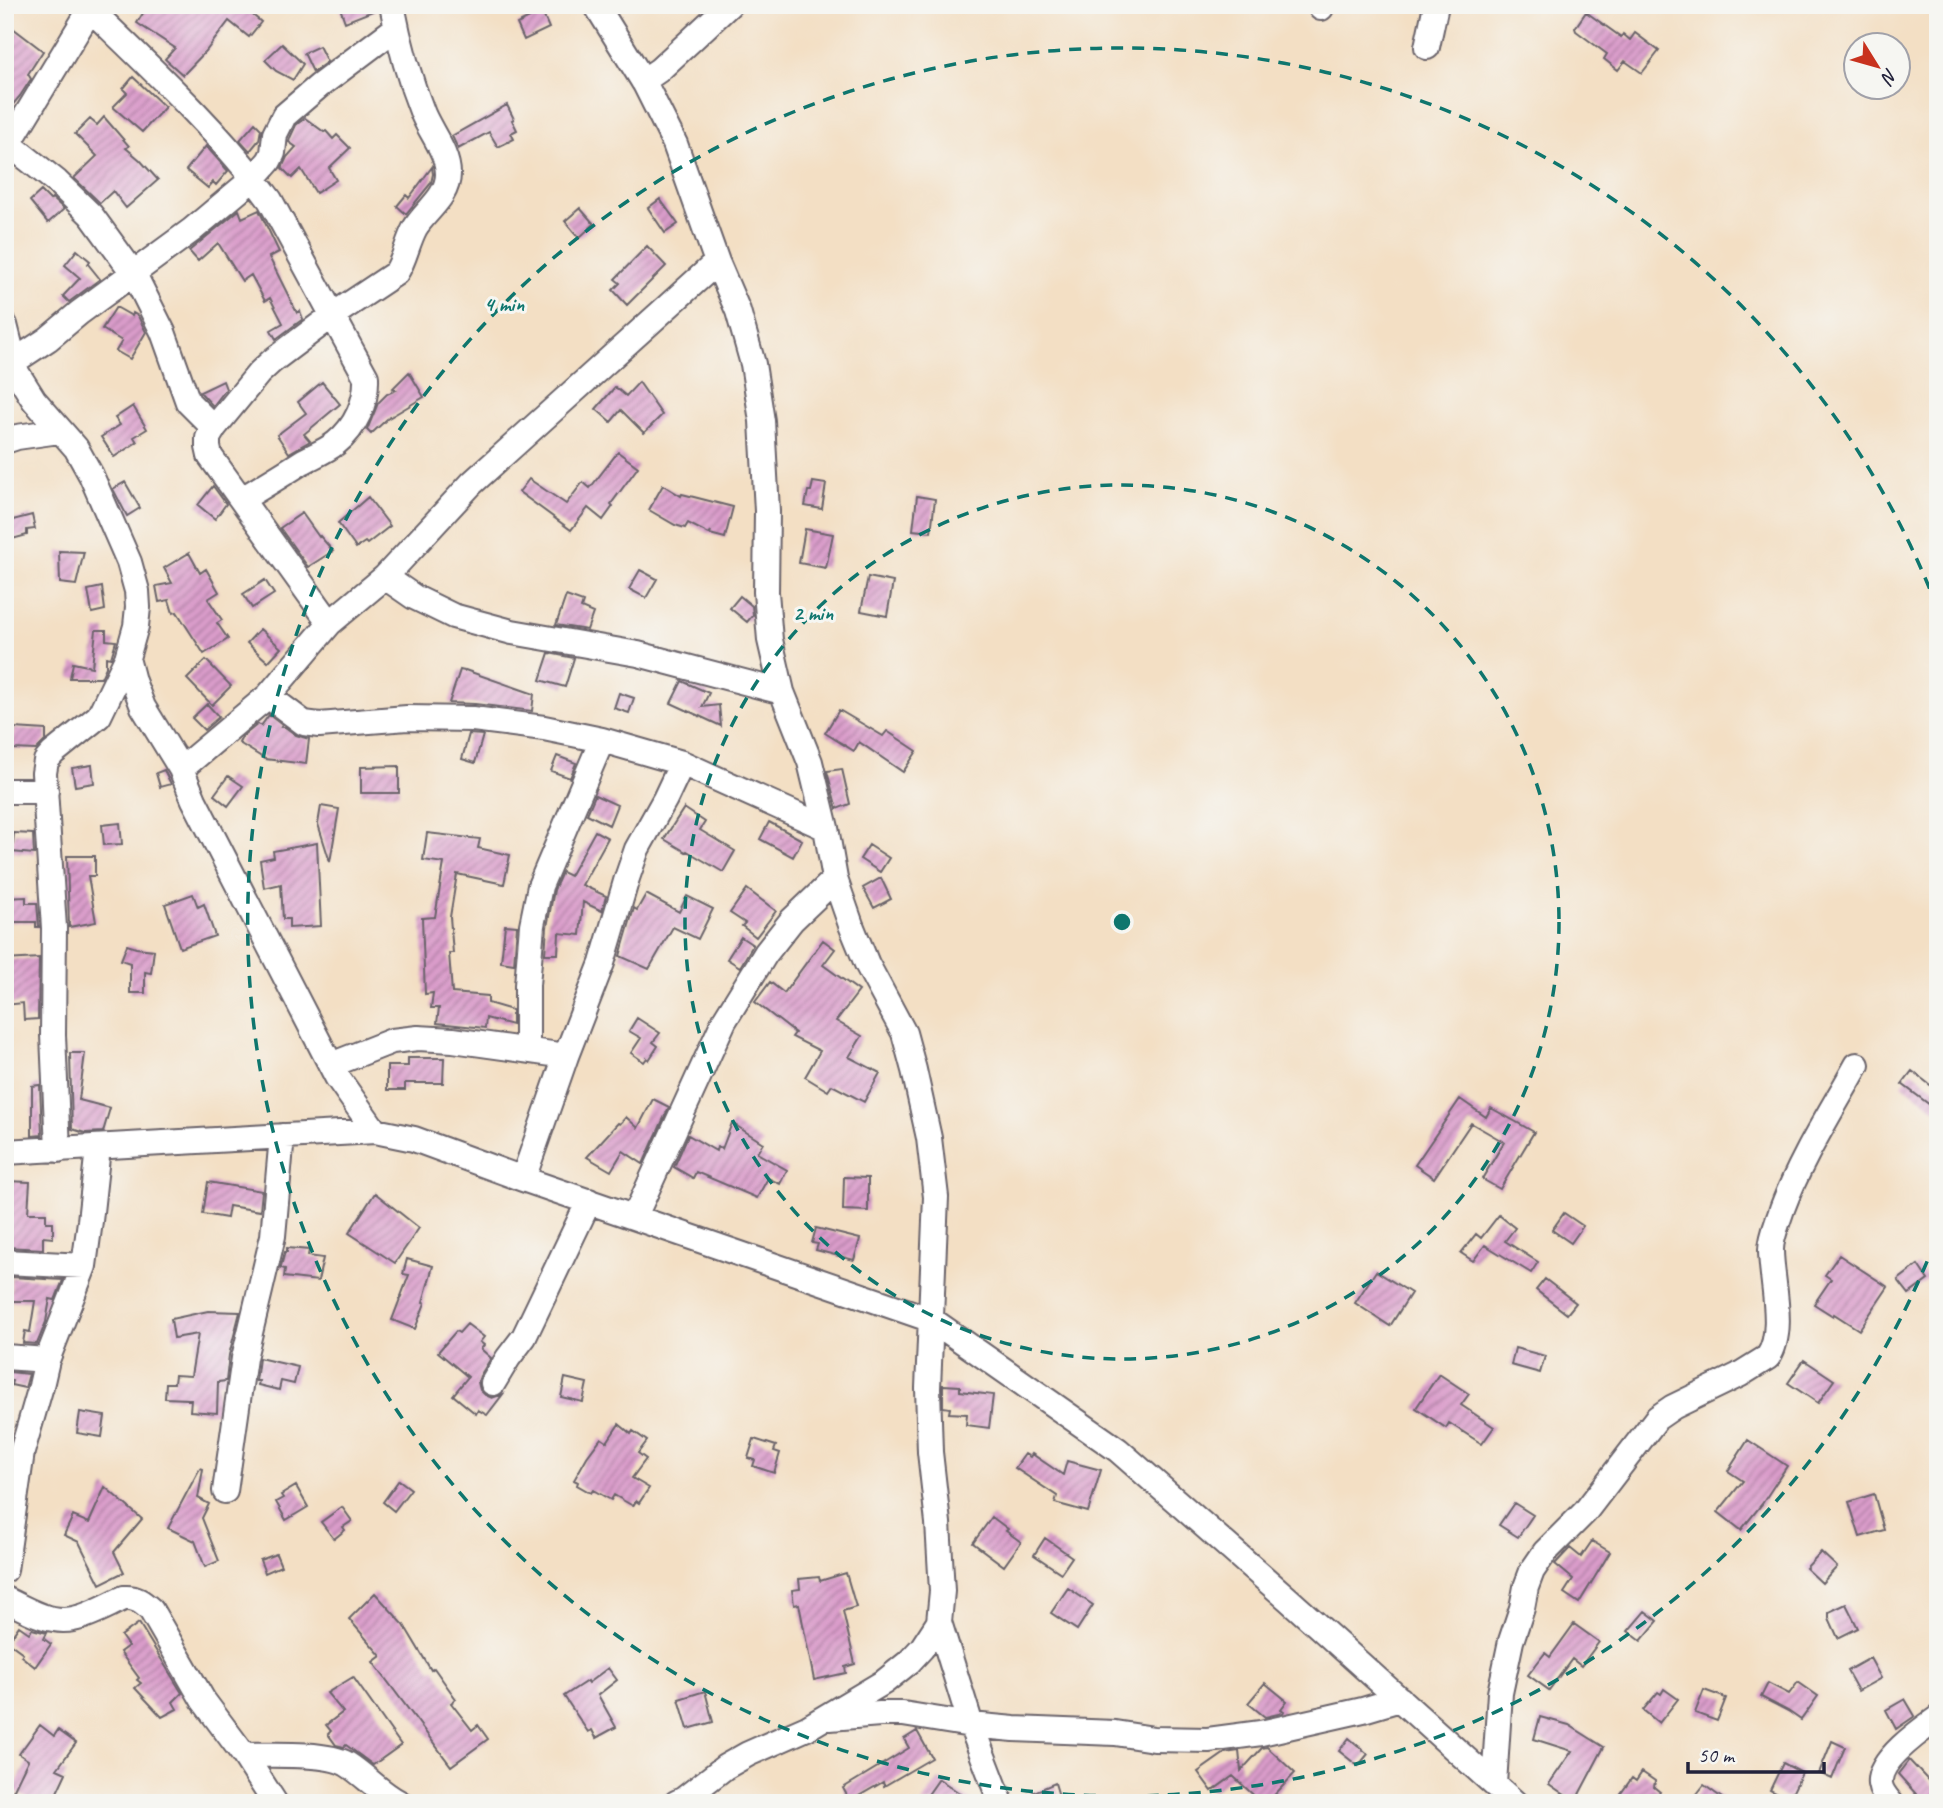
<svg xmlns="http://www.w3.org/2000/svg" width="1943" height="1808" viewBox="0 0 1943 1808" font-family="Caveat,sans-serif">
  <defs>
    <pattern id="building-hatch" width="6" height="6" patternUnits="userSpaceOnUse" patternTransform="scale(1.75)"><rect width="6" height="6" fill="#da9cca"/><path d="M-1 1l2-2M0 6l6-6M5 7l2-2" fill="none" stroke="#b07fa5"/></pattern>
  </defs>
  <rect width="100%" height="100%" fill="#f6f6f2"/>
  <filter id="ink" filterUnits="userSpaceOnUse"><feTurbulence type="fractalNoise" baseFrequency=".0143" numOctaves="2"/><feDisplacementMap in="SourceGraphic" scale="14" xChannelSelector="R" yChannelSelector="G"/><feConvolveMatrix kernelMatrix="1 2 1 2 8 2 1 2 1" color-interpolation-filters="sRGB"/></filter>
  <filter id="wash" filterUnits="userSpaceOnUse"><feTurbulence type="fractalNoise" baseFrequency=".00686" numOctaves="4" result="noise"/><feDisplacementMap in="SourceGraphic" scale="28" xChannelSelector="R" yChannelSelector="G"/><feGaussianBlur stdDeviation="1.57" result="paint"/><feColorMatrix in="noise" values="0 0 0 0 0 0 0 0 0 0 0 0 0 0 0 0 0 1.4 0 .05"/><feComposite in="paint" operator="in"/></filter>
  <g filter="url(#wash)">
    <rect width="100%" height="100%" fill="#f3dfc4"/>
    <g id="blocks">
      <path fill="url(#building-hatch)" d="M148 5H241L261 22 249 37 229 21 206 51 183 75 165 59 175 48 137 23Z
        M339 5H377L378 9 345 22Z
        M542 12 549 28 524 40 517 24Z
        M1586 12 1621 37 1623 34 1630 40 1635 33 1659 51 1642 73 1625 61 1618 70 1604 59 1607 54 1576 31 1575 28Z
        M5 22 43 51 28 74 31 79 20 96 5 114Z
        M282 44 303 64 293 80 276 71 265 60Z
        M319 46 327 62 313 72 304 53Z
        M133 77 165 107 142 132 113 107 127 93 123 89Z
        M507 105 514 119 512 120 517 130 511 133 514 139 498 147 489 132 458 149 452 136Z
        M104 117 129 146 126 148 140 160 158 180 126 208 113 191 100 203 74 178 97 156 75 134 90 119 97 125Z
        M305 118 324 132 326 131 333 139 337 135 350 148 329 168 336 180 316 193 301 169 292 178 282 168 287 157 296 147 289 142 290 138 296 125Z
        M255 123 261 129 259 140 250 151 240 140Z
        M206 146 228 171 216 185 213 182 208 188 186 170Z
        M432 167 433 174 431 183 406 214 397 206 406 195 409 198Z
        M41 191 50 200 52 198 64 209 48 223 30 201Z
        M660 199 678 224 665 233 648 208Z
        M580 208 594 224 579 238 565 221Z
        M239 210 242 218 259 210 279 252 269 257 297 313 300 311 303 319 276 339 271 330 283 323 270 298 265 301 251 275 242 281 218 243 198 261 189 251Z
        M647 246 666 266 627 305 613 290 620 283 615 279Z
        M77 250 90 261 88 264 100 279 69 302 63 296 80 278 65 265Z
        M116 307 132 316 133 313 138 316 146 332 130 359 116 351 122 341 102 329Z
        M409 372 424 397 387 419 371 434 367 430 378 403 387 394 396 390 393 388Z
        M223 381 226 389 213 406 200 392Z
        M322 382 340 404 304 434 310 441 289 453 277 435 306 413 298 402Z
        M639 382 662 415 644 433 621 410 611 422 596 409 615 387 626 396Z
        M133 406 147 429 134 437 137 442 114 457 101 437 120 425 115 418Z
        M618 452 638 467 611 504 613 506 603 520 588 508 571 530 519 492 529 479 566 504 583 482 590 488Z
        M125 482 140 508 127 516 113 489Z
        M813 482 826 484 822 509 805 506 808 491H811Z
        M663 485 681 496 682 494 733 507 725 538 710 534 711 531 709 534 688 523 685 528 675 525 649 510Z
        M213 486 226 504 215 519 198 505Z
        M917 496 935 499 931 532 913 530Z
        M368 497 390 526 367 544 365 542 356 548 338 523Z
        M302 513 319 537 320 536 333 551 308 567 280 528Z
        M32 515 35 529 27 530V535L5 541V522Z
        M805 529 833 534 826 568 799 563Z
        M59 551 84 552 76 585 60 583Z
        M189 553 200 573 206 569 219 592 208 599 222 620 217 623 228 639 204 654 177 612 173 613 169 600 159 602 156 586 172 583 164 568Z
        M640 570 657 579 646 598 629 589Z
        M868 577 893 582 887 616 861 611Z
        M265 580 274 594 252 608 243 594Z
        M102 587 105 610 92 613 88 590Z
        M566 596 583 602 581 608 593 613 587 630 556 625Z
        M740 596 752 606 753 615 747 622 730 608Z
        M260 629 281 648 268 662 247 643Z
        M96 630H106V640L116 641 111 658 106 657V667L101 678H70L73 663 92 667Z
        M549 653 574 658 565 687 540 680Z
        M206 660 231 686 212 705 187 679Z
        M460 670 464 671 465 670 534 694 532 711 475 704 449 703Z
        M682 681 709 693 702 707 719 705 721 726 671 703Z
        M619 693 634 698 629 713 614 708Z
        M207 704 219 717 204 730 192 718Z
        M839 710 883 736 887 731 917 751 903 772 859 742 854 751 825 733Z
        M269 715 282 725 281 727H285L296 735 309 739 306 764 265 759 239 743 242 737 258 724 261 726Z
        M14 728 46 730V740L36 750 13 749Z
        M469 734 483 735 475 763 462 759Z
        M557 756 576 763 570 778 551 771Z
        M92 765 94 783 75 786 72 768Z
        M399 766V793H361V767Z
        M842 769 850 804 837 809 827 771Z
        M164 770 171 784 160 787 156 773Z
        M228 776 243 786 228 806 214 795Z
        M595 795 617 805 609 825 587 814Z
        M321 806 339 809 330 862 318 824Z
        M684 808 705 822 700 830 735 851 723 872 687 851 686 852 664 839Z
        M769 822 802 840 793 857 760 839Z
        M120 823 122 844 104 845 102 825Z
        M595 831 608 838 582 885 606 896 602 911 583 902 580 935 559 933 558 954H545L547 927 554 890 562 872 570 876Z
        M14 833 33 834 34 854 12 852Z
        M427 833 480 839 478 848 510 855 504 884 457 874 450 917 453 953H449L452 993 488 996V1003L512 1010V1025L486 1018 485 1028 437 1023 439 1008H431L433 993 425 994 422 918 435 917 444 863 423 860Z
        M317 843 321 926 289 928V919H283L281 884 264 888 260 860 274 857 273 851Z
        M869 845 889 858 880 872 860 859Z
        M67 856H95V876H88L96 922 69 927Z
        M881 878 891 899 874 908 863 888Z
        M747 889 776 911 756 937 742 926 745 923 730 913Z
        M193 894 198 907 204 904 215 936 180 948 165 904Z
        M646 894 679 912 687 896 713 909 698 939 673 927 649 969 620 956 634 908 637 910Z
        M26 897V903H37L39 927H36V922H5V898Z
        M505 925 517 926 514 964 501 962Z
        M741 937 753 945 740 967 727 959Z
        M823 940 835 949 823 965 859 991 836 1021 862 1036 849 1057 880 1073 864 1102 832 1085 828 1091 805 1077 820 1051 792 1037 795 1033 755 1002 770 982 784 993Z
        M127 945 136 948 154 950 151 973 145 972V993H130V963L121 960Z
        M39 958 38 1019 24 1020 23 1003 5 1005V960Z
        M637 1018 660 1033 653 1042 658 1046 649 1060 647 1058 644 1062 631 1053 641 1038 629 1031Z
        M70 1053H85L79 1100 110 1108 103 1132 85 1133 72 1129Z
        M408 1058H444L443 1083H405V1090H387V1066H408Z
        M1912 1071 1938 1091V1111L1902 1084Z
        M40 1085 42 1135 32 1136V1086Z
        M653 1099 669 1107 643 1164 623 1151 611 1171 587 1157 618 1123 620 1124 626 1117 638 1128Z
        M1460 1099 1486 1117 1491 1108 1534 1132 1500 1189 1482 1179 1504 1142 1471 1123 1434 1178 1415 1165Z
        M732 1123 763 1143 757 1153 787 1170 780 1184 768 1178 757 1198 696 1172 693 1178 674 1167 688 1135 716 1151 717 1147 722 1149Z
        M844 1177 868 1178V1211L843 1210Z
        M5 1181 30 1182 28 1213H46V1222H53V1238L43 1237V1249L5 1247Z
        M208 1182 262 1191 260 1211 229 1206 227 1218 203 1214Z
        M375 1193 419 1228 395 1263 349 1233Z
        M1564 1213 1583 1226 1571 1243 1552 1230Z
        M1499 1215 1515 1228 1505 1241 1538 1262 1531 1273 1485 1245 1473 1261 1461 1253 1476 1234 1481 1238Z
        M816 1228 860 1239 854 1260 816 1250 818 1244 812 1243Z
        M287 1248 309 1250 308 1256 323 1258 318 1281 284 1277 285 1269 281 1268V1266L285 1252H287Z
        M1839 1255 1888 1287 1859 1330 1834 1314 1833 1316 1814 1304 1831 1279 1825 1275Z
        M407 1259 433 1266 423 1302 425 1303 415 1329 392 1320 409 1275 403 1274Z
        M1918 1265 1928 1280 1909 1294 1898 1280Z
        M1376 1271 1411 1293 1390 1326 1355 1303Z
        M11 1277 63 1280 55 1300 50 1299 46 1322 37 1344 23 1343 25 1331 30 1332 35 1301H11Z
        M1545 1279 1576 1303 1567 1314 1536 1290Z
        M208 1311 240 1312 229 1355 226 1381 218 1382 217 1413 190 1411 191 1400H188V1399L165 1398 166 1383H174L175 1375 191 1376 198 1334 174 1338 171 1319Z
        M467 1324 484 1337 480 1342 484 1345 481 1349 491 1358 480 1376 478 1382 480 1390 485 1395 492 1398 503 1394 487 1415 478 1410 476 1414 453 1395 468 1377 438 1352 456 1331 459 1333Z
        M1515 1348 1545 1356 1540 1373 1511 1365Z
        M259 1358 298 1367 294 1384 281 1381 279 1390 258 1385 259 1381H256Z
        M1804 1360 1834 1380 1818 1403 1788 1383Z
        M9 1372 29 1374 25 1388 11 1385 12 1381 8 1380Z
        M1439 1374 1469 1394 1461 1405 1494 1427 1482 1444 1449 1423 1446 1428 1416 1408Z
        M565 1378 587 1383 583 1402 561 1397Z
        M943 1385 960 1386V1391L993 1395 989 1428 966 1425 967 1414 949 1413 950 1408 943 1407Z
        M80 1412 105 1416 102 1437 77 1433Z
        M619 1424 631 1434 633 1431 647 1441 638 1453 646 1459 632 1478 649 1488 639 1503 636 1501 633 1506 614 1495 611 1500 593 1490 591 1493 577 1485 578 1482 574 1480 587 1457 601 1438 607 1442Z
        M754 1439 776 1446 774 1451 780 1453 774 1473 753 1466 755 1460 748 1458Z
        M1748 1440 1787 1466 1762 1504 1741 1530 1718 1512 1743 1481 1728 1471Z
        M1025 1454 1030 1457 1032 1454 1063 1475 1067 1461 1101 1470 1088 1512 1055 1503 1057 1496 1015 1468Z
        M200 1468 203 1469 198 1498 209 1504 202 1518 219 1561 205 1567 195 1541 168 1528Z
        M399 1480 411 1489 394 1511 383 1502Z
        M296 1486 308 1507 286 1520 276 1502 283 1498 281 1495Z
        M105 1487 142 1519 114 1552 124 1572 100 1584 79 1542 64 1535 73 1516 89 1523Z
        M1874 1494 1884 1530 1860 1537 1849 1502Z
        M1514 1503 1533 1515 1518 1537 1499 1525Z
        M342 1507 352 1521 343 1527 345 1530 334 1539 321 1522Z
        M992 1517 1008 1529 1006 1531 1021 1542 1004 1566 973 1543Z
        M1045 1538 1072 1557 1061 1573 1034 1555Z
        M1592 1541 1610 1552 1579 1603 1564 1593 1573 1579 1555 1564 1570 1548 1581 1557Z
        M1821 1552 1837 1567 1822 1583 1806 1568Z
        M276 1554 281 1566 265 1573 260 1560Z
        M846 1573 856 1607 843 1611 855 1664 845 1667 846 1673 814 1680 799 1604 794 1605 792 1590 800 1589 799 1579 819 1577 820 1581Z
        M1068 1588 1093 1605 1077 1630 1051 1613Z
        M375 1593 404 1625 431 1670 434 1668 456 1699 451 1703 472 1730 478 1725 488 1739 451 1766 373 1662 381 1656 349 1619Z
        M1846 1604 1858 1628 1838 1638 1829 1618V1612Z
        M1645 1611 1658 1621 1641 1641 1628 1631Z
        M139 1623 182 1693 173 1702 177 1709 162 1717 135 1688 141 1683 137 1680 139 1678 120 1652 128 1646 121 1636Z
        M1574 1624 1599 1642 1581 1666 1572 1659 1549 1690 1528 1675 1545 1653 1550 1657Z
        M19 1626 29 1633 32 1629 47 1633 44 1639 51 1644 35 1667 21 1656 23 1653 8 1642Z
        M1870 1658 1881 1678 1858 1691 1847 1671Z
        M608 1668 617 1680 598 1695 616 1727 596 1738 592 1730 588 1732 564 1696 587 1681 588 1683Z
        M353 1677 401 1745 373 1765 346 1745 344 1747 336 1745 328 1734 331 1731 326 1725 343 1712 327 1693Z
        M1798 1682 1818 1696 1801 1720 1788 1711 1761 1697 1768 1683 1789 1694Z
        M1265 1683 1287 1701 1281 1709 1284 1711 1283 1713 1265 1717 1248 1703Z
        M1664 1689 1678 1699 1659 1723 1643 1710 1658 1692 1661 1694Z
        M1704 1690 1726 1698 1717 1721 1695 1713Z
        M705 1691 713 1722 688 1729 679 1699Z
        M1905 1699 1915 1716 1896 1729 1886 1710Z
        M1540 1717 1569 1725 1604 1747 1575 1802 1549 1784 1572 1751 1534 1739Z
        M40 1725 54 1736 58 1730 76 1743 57 1769 66 1773 52 1803H38L13 1791 28 1760 19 1754Z
        M917 1731 932 1758 884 1786 883 1782 850 1801 843 1788 909 1748 904 1739Z
        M1349 1738 1368 1754 1358 1766 1339 1751Z
        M1832 1741 1845 1747 1832 1779 1819 1773Z
        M1267 1747 1295 1773 1267 1803H1262L1233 1776 1212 1791 1198 1772 1225 1753 1239 1751 1241 1771 1262 1748Z
        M1909 1760 1938 1791V1794L1928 1803H1924L1898 1774Z
        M1783 1763 1802 1773 1789 1800 1770 1790Z
        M1642 1772 1655 1781 1654 1787 1660 1792 1653 1803H1614L1632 1778 1636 1781Z
        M939 1779 974 1803H922Z
        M1055 1783 1061 1803H1016L1015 1800Z
        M1704 1785 1729 1803H1690Z"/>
    </g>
  </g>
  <g filter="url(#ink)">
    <use href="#blocks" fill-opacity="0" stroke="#6b646b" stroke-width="2"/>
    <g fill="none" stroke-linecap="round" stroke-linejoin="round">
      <defs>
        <path id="minor" d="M596 5 645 84 675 144 717 262 738 311 753 364 762 421 767 511 766 592 770 640 782 692 810 762 826 828 835 879 851 925 867 964 904 1033 914 1070 929 1138 936 1197 928 1388 930 1452 938 1523 942 1591 939 1622 922 1648 909 1662 884 1682 807 1728 748 1754 725 1767 684 1799 676 1803
          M1321 8V5
          M90 9C153 70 218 130 270 200L366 377C367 402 356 427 336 443 326 451 313 456 302 462 282 475 262 487 242 499
          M1427 47 1436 5
          M643 81 659 70 729 5
          M9 144 57 182 91 215 134 274 163 332 188 402 214 428
          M5 150 93 5
          M5 325 17 373 34 400 76 448 91 475 129 562 137 591 138 607 136 626 127 658 133 681 143 707 181 769 194 800 337 1077 375 1131
          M13 362 48 339 79 313 192 230 254 178 269 161 273 153 275 134 284 116 319 86 396 28
          M5 441 17 437 59 431
          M385 577 414 597 453 616 512 632 638 654 782 692
          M330 623 210 456 208 447V438L214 428 259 373 272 361 333 315 396 273C405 259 407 243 415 228 425 211 448 197 448 174 448 153 431 133 423 114 409 79 399 42 392 5
          M268 696 304 723 319 725 407 718 473 719 544 728 602 740 682 763 826 828
          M181 769 268 696 330 623 385 577 472 483 717 262
          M5 791H46
          M527 1050V985L532 925 540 886 602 740
          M331 1065 392 1041 418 1038 453 1040 566 1056
          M58 1150 53 1035 54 928 44 773 46 761 53 753 99 716 127 658
          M5 1152 375 1131 414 1139 523 1179 932 1320 1118 1450 1288 1599 1515 1803
          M523 1179 566 1056 602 963 627 878 637 849 665 799 682 763
          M635 1216 724 1021 766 953 792 920 835 879
          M5 1262 84 1266
          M5 1357 47 1360
          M493 1383 508 1358 524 1337 589 1201
          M225 1491 244 1358 273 1236 282 1136
          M5 1570 22 1452 41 1386 47 1360 84 1266 90 1221 98 1148
          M5 1599C25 1609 49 1624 73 1619 90 1616 108 1605 124 1598 136 1597 142 1602 151 1610L203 1700 244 1755 275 1803
          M939 1622 971 1725 1001 1803
          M830 1718 880 1714H903L971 1725 1014 1729 1115 1733 1154 1739 1208 1740 1261 1733 1363 1710 1400 1699
          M244 1755C269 1755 327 1752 347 1764 366 1776 380 1793 400 1803
          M1494 1784 1500 1693 1511 1641 1522 1608 1526 1587 1532 1571 1545 1552 1585 1512 1657 1418 1673 1407 1739 1375 1768 1357C1786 1331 1771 1280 1771 1250 1771 1237 1778 1222 1782 1209 1801 1158 1831 1112 1857 1065
          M1891 1803C1886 1797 1881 1792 1880 1784 1877 1761 1921 1730 1938 1718"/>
      </defs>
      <use href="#minor" stroke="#6b646b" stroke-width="28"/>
      <use href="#minor" stroke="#fff" stroke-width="24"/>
    </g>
  </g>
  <g fill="none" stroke="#0f766e" stroke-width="3.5" stroke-dasharray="12 9">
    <circle cx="1122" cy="922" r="437"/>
    <path d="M1935 1242A874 874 0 1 1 1935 602"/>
  </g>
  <circle cx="1122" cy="922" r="10" fill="#0f766e" stroke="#f6f6f2" stroke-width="3.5"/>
  <g font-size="21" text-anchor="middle" font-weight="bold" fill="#0f766e" stroke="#f6f6f2" stroke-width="6" stroke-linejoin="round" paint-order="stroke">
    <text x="504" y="311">4 min</text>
    <text x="813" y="620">2 min</text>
  </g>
  <rect width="1943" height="1808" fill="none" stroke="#f6f6f2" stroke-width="28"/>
  <g transform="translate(1877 66) rotate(127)"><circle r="33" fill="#f6f6f2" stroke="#a1a1a9" stroke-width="2"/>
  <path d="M0-5L12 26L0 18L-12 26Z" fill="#c8321e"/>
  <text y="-10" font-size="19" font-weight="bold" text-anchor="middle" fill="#22223b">N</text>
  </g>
  <path d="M1688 1762v10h136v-10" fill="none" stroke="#22223b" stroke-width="3.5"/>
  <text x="1698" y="1762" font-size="21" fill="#22223b" stroke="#f6f6f2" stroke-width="5" paint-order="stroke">50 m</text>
</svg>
